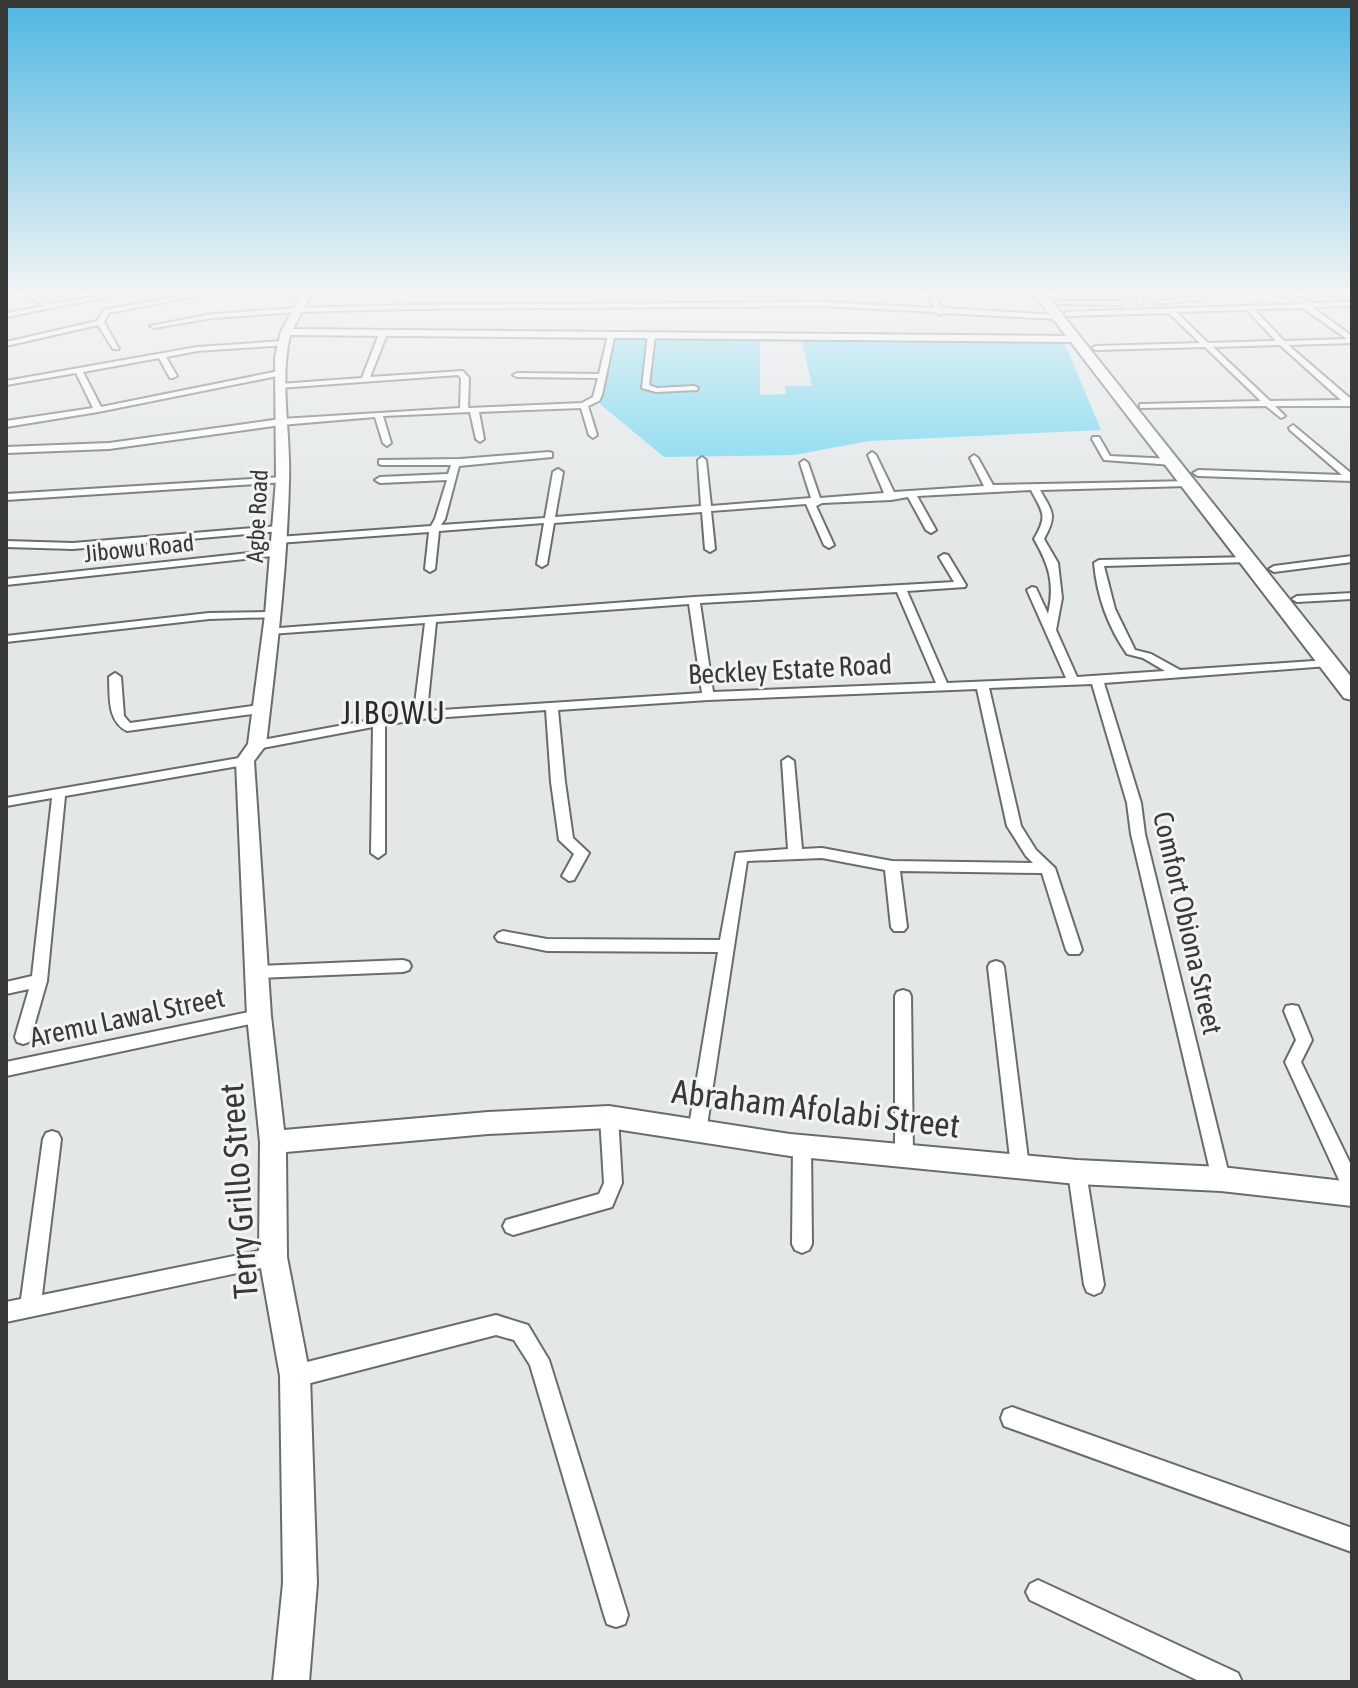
<svg xmlns="http://www.w3.org/2000/svg" width="1358" height="1688" viewBox="0 0 1358 1688" font-family="'Asap Condensed',sans-serif">
  <rect width="100%" height="100%" fill="#e3e7e8"/>
  <path fill="#6dd5f0" d="M611 336 760 337V395L786 394 785 386H812L801 337H1062L1101 430 869 441 794 455 664 457 600 404Z"/>
  <g fill="none" stroke-linecap="round" stroke-linejoin="round">
    <defs>
      <path id="street" d="M25 294H32L51 304 109 294H121L6 317V313L44 306Z
        M193 294H206L109 313 104 322 119 349H113L98 325 6 346V342L97 321 104 310Z
        M929 294H935L941 308 1058 315 1061 317 1058 319 942 313 939 315 935 312 824 306 408 309 297 312 213 318 154 328 150 326 213 314 297 308 408 305 824 302 934 308Z
        M1132 294H1138L1144 304H1140Z
        M1191 294H1198L1205 299 1157 304 1154 302 1195 297Z
        M1279 294H1288L1312 303 1352 302V306L1312 307 1352 336V343L1288 345 1352 400V406H1275L1285 416 1281 418 1266 406 1140 408V404H1143L1261 401 1205 347 1096 350 1092 348 1096 346 1200 343 1169 313 1067 316 1064 314 1067 312 1304 304ZM1303 308 1347 339 1284 341 1254 309ZM1247 310 1276 341 1208 343 1176 312ZM1280 345 1341 400 1270 401 1213 347Z
        M1058 301H1120L1123 303 1120 305 1056 304Z
        M383 332 387 334 370 377 463 371 469 378 468 408 582 403 593 397 598 378 517 377 513 375 517 373 599 374 608 335 615 333 602 395 599 401 588 406 597 435 593 438 589 435 581 408 479 412 484 439 480 442 476 439 470 412 383 416 391 443 387 446 383 443 375 417 281 425 109 449 6 453V447L109 443 281 419 460 408 461 378 458 375 279 388 275 386 279 384 362 378 379 334Z
        M648 333 655 335 649 385 657 388 694 386 698 388 697 390 656 392 642 388Z
        M283 341 287 343 286 345 197 351 166 357 177 376 173 378H170L159 358 83 372 101 407 279 371H282V375L98 412 6 427V421L93 408 76 373 6 385V381L197 347Z
        M1293 425 1352 474V481L1198 476 1193 473 1198 470 1342 475 1290 430 1289 428Z
        M1093 437H1099L1110 456 1173 459 1177 462 1173 465 1104 460 1092 439Z
        M549 452 552 453V457L459 466 445 519 441 525 545 518 553 472 558 469 563 472 555 517 701 506 698 460 702 457 706 460 711 506 811 498 800 463 804 460 808 463 820 498 884 493 868 455 872 452 876 455 894 492 984 486 970 458 974 455 978 458 993 485 1192 481 1194 483 1189 486 1040 490C1053 513 1057 515 1044 539L1058 563 1062 598 1056 630 1077 677 1165 671 1143 658 1127 654C1108 627 1097 596 1094 563L1099 560 1254 557V561L1250 562 1104 566 1115 609 1135 650 1151 654 1180 670 1328 660 1334 663 1328 666 1104 683 1141 803 1145 834 1230 1179 1228 1185 1221 1187 1214 1185 1212 1179 1131 834 1127 803 1092 684 989 688 1021 826 1036 850 1055 868 1082 950 1079 954H1069L1066 950 1042 873 900 871 907 927 904 931H894L891 927 885 870 822 858 747 861 706 1132 703 1137 697 1140 691 1137 688 1132 718 952 547 951 498 941 495 937 498 933 503 931 547 939 720 940 736 853 788 849 782 761 788 757 794 761 802 849 822 848 892 861 1033 863 1026 856 1007 826 977 689 708 700 558 710 565 782 573 838 589 853 574 880 569 881 562 876 574 854 559 840 551 782 546 710 420 719 385 725V853L378 858 371 853 373 727 257 749 253 748 251 745 257 741 414 712 425 623 270 634 266 633V629L694 597 954 582 939 557 944 554 948 555 966 585 965 587 907 591 947 683 1066 678 1027 590 1032 587 1036 588 1048 614C1055 583 1049 565 1034 539 1048 515 1043 513 1031 490L917 496 936 530 931 533 926 530 908 497 891 500 822 503 816 506 834 545 829 548 824 545 806 504 711 511 715 549 710 552 705 549 702 512 554 523 547 564 542 567 537 564 544 523 439 531 435 569 430 572 425 569 429 532 278 543 273 540 278 537 431 526 435 519 447 480 380 483 375 480 380 477 448 474 451 465H382L379 464V460L460 459ZM897 592 936 683 713 692 700 603ZM689 604 702 693 427 711 436 622Z
        M283 477 286 478V482L6 500V494Z
        M278 526 283 529 281 531 73 549 6 547V541L73 543Z
        M277 550 282 553 281 555 6 585V579Z
        M1352 556V562L1274 572 1269 569 1274 566Z
        M1352 593V599L1297 602 1292 599 1297 596Z
        M273 612 277 613V617L209 619 6 642V636L209 613Z
        M115 673 121 677 124 716 130 723 260 705 266 709 260 713 127 731C107 721 110 697 109 677Z
        M245 757 251 761 250 764 65 796 47 981 31 1037 29 1042 23 1044 17 1042 15 1037 29 989 6 994V982L32 976 52 798 6 806V798Z
        M403 960 409 962 411 966 409 970 403 972 258 978 252 976 250 972 252 968 258 966Z
        M996 961 1002 963 1004 967 1029 1167 1026 1173 1020 1175 1014 1173 1011 1167 988 967 990 963Z
        M903 990 909 992 911 996 913 1156 910 1162 904 1164 898 1162 895 1156V996L897 992Z
        M1292 1005 1298 1006 1312 1040 1301 1062 1352 1167V1195L1345 1193 1285 1062 1296 1040 1284 1011 1286 1006Z
        M259 1010 265 1011 267 1016 265 1021 259 1022 6 1076V1062Z
        M609 1109 615 1112 618 1117 622 1183 612 1207 513 1235 506 1232 503 1226 506 1220 599 1194 604 1183 600 1117 603 1112Z
        M52 1131 58 1133 61 1139 42 1295 273 1248 280 1250 283 1257 280 1264 6 1322V1302L21 1299 43 1139 46 1133Z
        M802 1138 808 1140 811 1146 812 1244 809 1250 802 1253 795 1250 792 1244 793 1146 796 1140Z
        M1077 1164 1083 1166 1086 1172 1104 1285 1101 1292 1094 1295 1087 1292 1084 1285 1068 1172 1071 1166Z
        M496 1315 528 1325 549 1360 628 1615 625 1624 616 1627 607 1624 604 1615 530 1365 514 1340 496 1335 295 1387 288 1383 284 1376 288 1369 295 1365Z
        M1012 1407 1352 1528V1552L1004 1426 1001 1418 1004 1410Z
        M1038 1580 1238 1673 1242 1682H1201L1030 1600 1026 1592 1030 1584Z"/>
      <path id="secondary" d="M301 294H311L293 329 1076 336 1081 339 1076 342 290 335C279 383 291 433 289 482 287 570 276 658 266 745L254 761 271 1016 284 1130 488 1112 609 1106 790 1134 1077 1160 1221 1167 1352 1182V1206L1221 1191 1077 1184 790 1156 609 1128 488 1134 286 1152 287 1257 310 1376 317 1583 309 1682H273L283 1583 280 1376 259 1257 260 1142 247 1016 236 761 248 744 265 615 276 480 275 357 281 332Z"/>
      <path id="highway" d="M1034 294H1046L1352 678V700L1344 698Z"/>
    </defs>
    <use href="#street" stroke="#696c6c" stroke-width="4"/>
    <use href="#secondary" stroke="#696c6c" stroke-width="4"/>
    <use href="#highway" stroke="#696c6c" stroke-width="4"/>
    <use href="#street" fill="#fff" fill-rule="evenodd"/>
    <use href="#secondary" fill="#fff" fill-rule="evenodd"/>
    <use href="#highway" fill="#fff" fill-rule="evenodd"/>
  </g>
  <linearGradient id="sky" x2="0" y2="1"><stop stop-color="#4eb6e2"/><stop offset="0.55" stop-color="#f2f4f5"/><stop offset="1" stop-color="#f2f4f5" stop-opacity="0"/></linearGradient>
  <rect width="1358" height="530" fill="url(#sky)"/>
  <g text-anchor="middle" dominant-baseline="central" stroke-width="6" stroke-linejoin="round" paint-order="stroke">
    <g font-size="24" fill="#373939" stroke="#f1f4f5">
      <text transform="translate(257 516) rotate(-87)">Agbe Road</text>
      <text transform="translate(139 548) rotate(-6)">Jibowu Road</text>
    </g>
    <g font-size="28" fill="#373939" stroke="#f1f4f5">
      <text transform="translate(790 669) rotate(-3)">Beckley Estate Road</text>
      <text transform="translate(1188 923) rotate(77)">Comfort Obiona Street</text>
      <text transform="translate(127 1017) rotate(-12)">Aremu Lawal Street</text>
    </g>
    <g font-size="32" letter-spacing="2" fill="#292b2c" stroke="#f1f4f5">
      <text x="394" y="712">JIBOWU</text>
    </g>
    <g font-size="34" fill="#373939" stroke="#f1f4f5">
      <text transform="translate(816 1108) rotate(7)">Abraham Afolabi Street</text>
      <text transform="translate(238 1191) rotate(-94)">Terry Grillo Street</text>
    </g>
  </g>
  <rect width="1358" height="1688" fill="none" stroke="#373939" stroke-width="16"/>
</svg>
